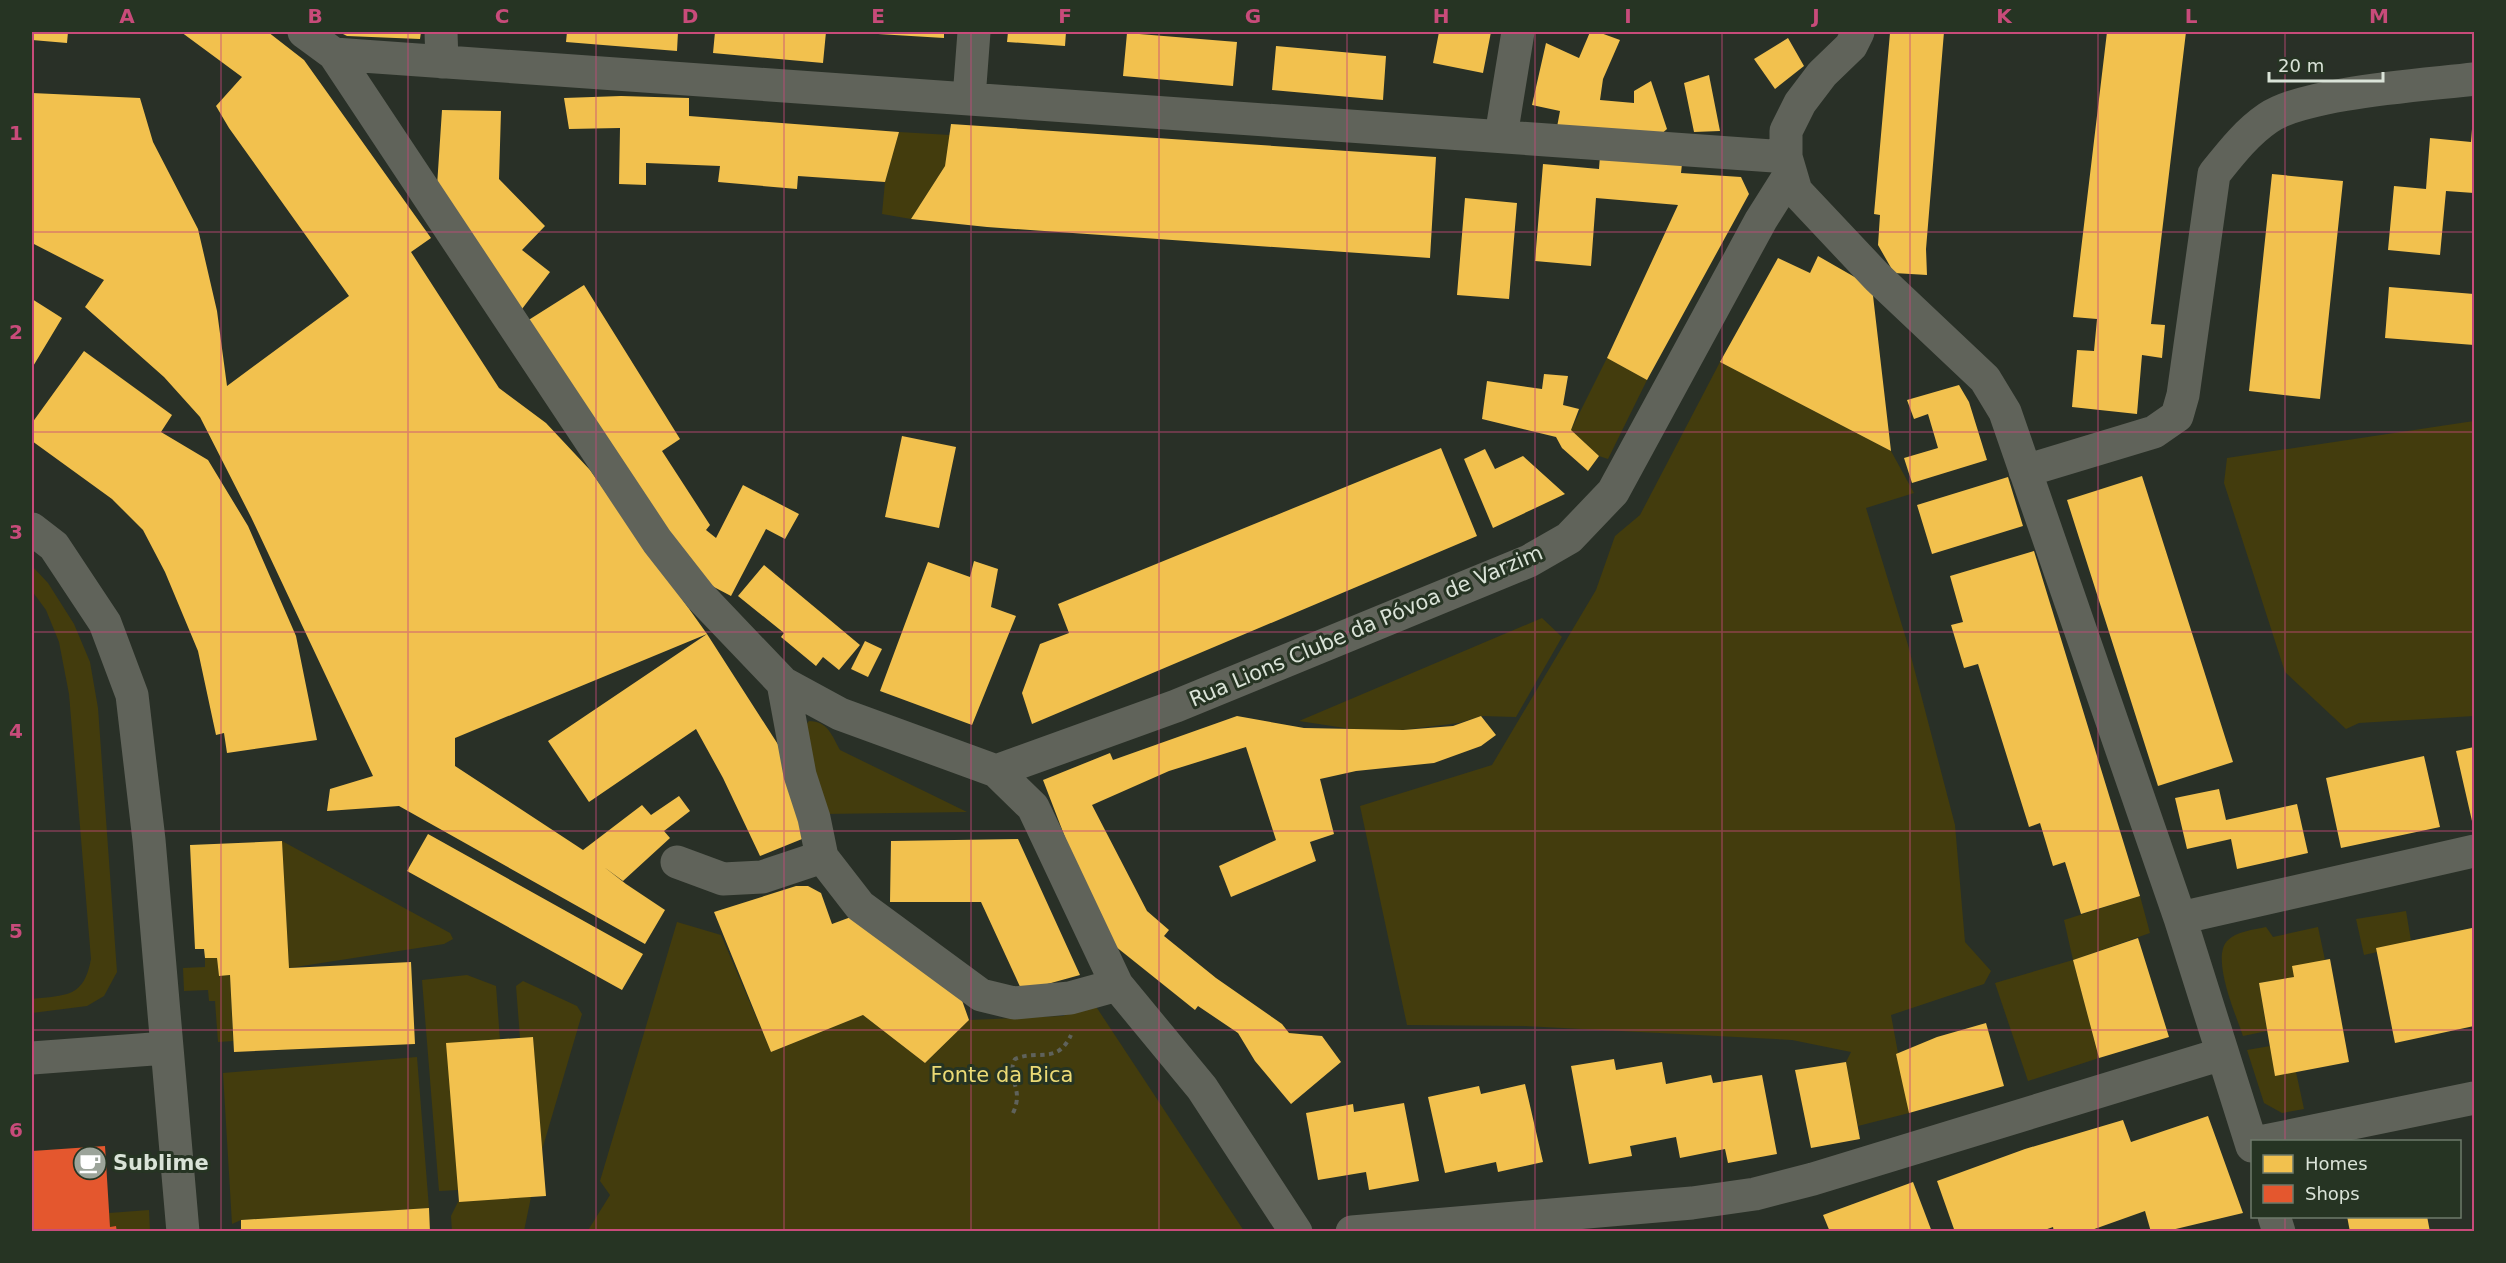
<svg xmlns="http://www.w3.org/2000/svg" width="2506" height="1263" viewBox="0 0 2506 1263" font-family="'DejaVu Sans',sans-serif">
  <rect width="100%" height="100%" fill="#293027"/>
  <path fill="#433c0d" d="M899 132 950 135 945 166 911 219 882 214 885 182Z
    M1607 358 1647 380 1608 459 1599 456 1571 430Z
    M1720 362 1891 451 1914 493 1866 508 1908 645 1955 825 1965 942 1991 971 1984 984 1891 1015 1909 1113 1858 1126 1846 1062 1851 1052 1792 1040 1524 1026 1407 1025 1360 806 1492 765 1596 590 1615 536 1640 515Z
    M2474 421V716L2359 723 2346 729 2285 672 2224 483 2227 458Z
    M32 566 48 583 74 624 90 662 98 708 117 972 104 996 87 1006 32 1013V999C66 995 84 998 91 959L69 694 59 642 46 610 32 591Z
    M1542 618 1562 637 1516 717 1481 716 1459 723 1402 730H1358L1299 721Z
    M809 721C828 721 832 736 840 750L967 812 823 814 804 727Z
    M282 841 450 933 453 939 444 944 289 968Z
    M2140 896 2150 933 2073 960 2099 1058 2028 1081 1995 983 2073 960 2064 920Z
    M2406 911 2411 941 2376 948 2377 952 2364 955 2356 919Z
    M677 922 721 935 771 1052 863 1015 925 1063 969 1020 1063 1016 1093 1002 1244 1231 587 1232 610 1195 600 1181Z
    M2266 927 2273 937 2318 927 2325 960 2294 977 2259 983 2267 1031 2243 1036C2236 1015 2211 959 2227 941 2236 931 2254 930 2266 927Z
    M205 958H217L219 976 230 975 233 1041 218 1042 215 1001H209L208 990 184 991 183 968 205 967Z
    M467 975 496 986 500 1040 458 1190 439 1191 422 980Z
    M523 981 577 1006 582 1014 542 1150 533 1037 520 1038 516 986Z
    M2270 1046 2275 1075 2296 1072 2304 1109 2282 1113 2264 1103 2247 1050Z
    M417 1057 429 1208 241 1220 232 1224 223 1073Z
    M531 1197 524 1231H452L451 1216 459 1200Z
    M149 1210 150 1231H117L116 1226 110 1227 109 1213Z"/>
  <path fill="#f2c14e" d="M32 32H68L67 43 32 40Z
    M181 32H268L304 60 431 238 411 252 499 388 546 423 590 470 707 634 455 738V766L583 850 642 805 651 815 679 796 690 811 664 831 670 838 623 881 604 867 626 884 665 910 645 944 399 806 327 811 330 789 373 776 251 517 200 417 164 377 85 307 104 280 32 243V93L140 98 153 142 198 229 217 311 227 386 349 296 229 128 216 106 242 77Z
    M339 32H421L420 39 347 36Z
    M567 32H678L677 51 566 42Z
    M715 32H826L823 63 713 53Z
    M878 32H944V38L878 34Z
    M1008 32H1066L1065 46 1007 42Z
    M1439 32H1491L1483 73 1433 63Z
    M1590 32H1598L1620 40 1603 79 1600 100 1634 103V91L1651 81 1667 129 1659 136 1557 127 1560 111 1532 105 1546 43 1579 58Z
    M1900 32H1944L1926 249 1927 275 1894 273 1878 245 1880 215 1874 214 1890 33Z
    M2107 32H2186L2151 324 2165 325 2162 358 2142 355 2137 414 2072 407 2077 350 2094 351 2097 319 2073 317Z
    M1127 33 1237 42 1233 86 1123 76Z
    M1788 38 1804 66 1775 89 1754 59Z
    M1276 46 1386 56 1383 100 1272 90Z
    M1709 75 1720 131 1694 132 1684 83Z
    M621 96 689 98V116L899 132 885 182 798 176 797 189 718 182 720 166 646 163V185L619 184 620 128 569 129 564 98Z
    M442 110 501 111 499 179 545 226 522 250 550 272 522 309 437 186Z
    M951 124 1436 157 1430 258 987 227 911 219 945 166Z
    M2472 129 2474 130V193L2446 191 2440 255 2388 250 2394 186 2426 189 2430 138 2471 142Z
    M1600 156 1682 164 1681 173 1741 177 1749 194 1647 380 1607 358 1678 205 1596 198 1591 266 1535 261 1543 164 1599 169Z
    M2272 174 2343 181 2320 399 2249 391Z
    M1465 198 1517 203 1509 299 1457 295Z
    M1818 256 1872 287 1891 451 1720 362 1778 258 1810 273Z
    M584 285 680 439 662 451 710 525 706 530 716 538 743 485 799 514 785 539 766 529 731 596 695 577 527 321Z
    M2389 287 2474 294V345L2385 338Z
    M32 299 62 318 32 368Z
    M84 351 172 415 161 432 208 460 248 526 296 636 317 740 227 753 224 733 216 735 198 651 165 572 143 530 112 499 32 441V423Z
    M1544 374 1568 376 1563 405 1579 409 1571 430 1599 456 1588 471 1562 448 1556 437 1482 419 1487 381 1542 389Z
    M1959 385 1969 402 1987 460 1912 483 1904 458 1938 448 1928 414 1914 419 1907 400Z
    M902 436 956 447 939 528 885 517Z
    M1441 448 1477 536 1032 724 1022 693 1040 644 1069 633 1058 604Z
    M1485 449 1495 469 1523 456 1565 494 1493 528 1464 459Z
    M2142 476 2233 762 2158 786 2067 500Z
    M2008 477 2023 526 1932 554 1917 505Z
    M2034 551 2140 896 2081 914 2065 862 2053 866 2040 823 2029 827 1978 664 1964 668 1951 625 1963 622 1950 576Z
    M974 561 998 569 991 607 1016 616 972 725 880 691 928 562 970 577Z
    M764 565 860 645 839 670 823 657 816 666 781 637 784 633 738 596Z
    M707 634 779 746 807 837 760 856 723 778 696 729 589 802 548 741Z
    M865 641 882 649 868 677 851 669Z
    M1237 716 1304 728 1403 730 1453 726 1481 716 1496 735 1481 746 1434 763 1356 771 1320 779 1334 834 1310 842 1316 861 1231 897 1219 866 1276 840 1246 747 1169 771 1092 805 1147 911 1169 930 1164 936 1216 978 1282 1024 1289 1033 1322 1036 1341 1062 1291 1104 1255 1061 1238 1033 1198 1006 1195 1010 1115 946 1078 871 1043 780 1110 753 1113 760Z
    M2474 747V821H2472L2456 751Z
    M2424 756 2440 827 2341 848 2326 778Z
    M2219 789 2226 820 2297 804 2308 853 2237 869 2231 839 2187 849 2175 798Z
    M428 834 643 954 622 990 407 871Z
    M1018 839 1080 975 1022 991 981 902H890L891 841Z
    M282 841 289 968 411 962 415 1044 234 1052 230 975 219 976 217 958H205L204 949H195L190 845Z
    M796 886H808L821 893 832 924 859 914 959 992 969 1020 925 1063 863 1015 771 1052 714 912Z
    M2472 928 2474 940V1026L2395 1043 2376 948Z
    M2138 938 2169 1037 2099 1058 2073 960Z
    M2330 959 2349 1062 2275 1076 2259 983 2294 977 2292 966Z
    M1986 1023 2004 1086 1909 1113 1896 1054 1937 1037Z
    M533 1037 546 1196 459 1202 446 1043Z
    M1614 1059 1616 1070 1662 1062 1666 1084 1711 1075 1713 1083 1762 1075 1777 1154 1728 1163 1725 1149 1680 1158 1676 1137 1630 1146 1632 1156 1589 1164 1571 1066Z
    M1846 1062 1860 1139 1811 1148 1795 1070Z
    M1525 1084 1543 1162 1498 1172 1496 1162 1445 1173 1428 1097 1479 1086 1481 1094Z
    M1404 1103 1419 1181 1369 1190 1366 1172 1318 1180 1306 1113 1353 1104 1354 1112Z
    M2208 1116 2243 1213 2163 1232H2151L2145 1211 2086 1232H2054L2053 1227 2039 1232H1955L1937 1181 2025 1149 2123 1120 2131 1142Z
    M1913 1182 1932 1232H1830L1823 1215Z
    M429 1208 430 1232H241V1220Z
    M2347 1216H2427L2430 1232H2350Z"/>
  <path fill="#e4572e" d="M105 1146 110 1227 116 1226 117 1232H32V1151Z"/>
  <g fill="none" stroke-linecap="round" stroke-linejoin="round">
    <path stroke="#5f625b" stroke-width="4" stroke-dasharray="4.5 4.5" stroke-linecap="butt" d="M1013 1113C1025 1087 1005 1080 1015 1059 1039 1049 1057 1065 1071 1035"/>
    <path stroke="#60635a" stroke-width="33" d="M304 32 334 54 1786 157 1796 191 1877 277 1985 379 2005 412 2180 918 2252 1146
      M441 32 442 62
      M334 54 657 541 700 596 783 683 840 714 996 771 1033 807 1117 985 1202 1088 1296 1232
      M969 98 974 32
      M1501 136 1518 32
      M1786 157V131L1800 103 1822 74 1851 46 1858 32
      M2025 471 2154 432 2177 416 2183 395 2214 174C2230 154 2246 133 2268 118 2306 92 2425 85 2474 79
      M32 529 54 546 105 623 132 695 149 840 183 1232
      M783 683 800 775 814 818 822 857
      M996 771 1176 706 1529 561 1569 538 1613 492 1761 220 1790 174
      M677 862 723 879 762 877 822 857 860 906 981 995 1014 1003 1070 998 1117 985
      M2180 918 2474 851
      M32 1058 166 1048
      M2260 1142 2474 1098
      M2274 1216 2279 1232
      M1352 1232 1692 1203 1755 1194 1813 1179 2222 1054"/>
  </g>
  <path fill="none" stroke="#c84b7a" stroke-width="1.5" stroke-opacity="0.55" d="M221 32V1232M408 32V1232M596 32V1232M784 32V1232M971 32V1232M1159 32V1232M1347 32V1232M1535 32V1232M1722 32V1232M1910 32V1232M2098 32V1232M2285 32V1142M32 232H2474M32 432H2474M32 632H2474M32 831H2474M32 1030H2474M2285 1216V1232"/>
  <defs>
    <symbol id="cafe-disc" viewBox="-11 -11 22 22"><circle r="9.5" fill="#9ca49a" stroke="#263423"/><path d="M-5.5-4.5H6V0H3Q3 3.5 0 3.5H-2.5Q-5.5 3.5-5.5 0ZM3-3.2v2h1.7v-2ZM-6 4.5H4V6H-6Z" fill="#fff"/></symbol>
  </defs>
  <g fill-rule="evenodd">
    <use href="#cafe-disc" x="71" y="1144" width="38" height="38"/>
  </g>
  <g text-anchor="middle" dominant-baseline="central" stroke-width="6" stroke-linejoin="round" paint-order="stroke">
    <g font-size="21" fill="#dae3d8" stroke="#263423">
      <text transform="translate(1366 626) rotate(-23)">Rua Lions Clube da Póvoa de Varzim</text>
    </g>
    <g font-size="21" fill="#ebda75" stroke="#263423">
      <text x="1002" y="1075">Fonte da Bica</text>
    </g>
    <g font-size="21" font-weight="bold" fill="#dae3d8" stroke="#263423" text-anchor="start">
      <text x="113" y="1163">Sublime</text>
    </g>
  </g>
  <rect width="2506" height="1263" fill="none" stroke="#263423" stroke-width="66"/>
  <rect x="2251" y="1140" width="210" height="78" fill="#263423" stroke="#6e7a6b" stroke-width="1.5"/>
  <rect x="2263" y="1155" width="30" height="18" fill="#f2c14e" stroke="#6e7a6b" stroke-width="1.5"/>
  <text x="2305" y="1170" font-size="18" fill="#dae3d8">Homes</text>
  <rect x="2263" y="1185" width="30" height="18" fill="#e4572e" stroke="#6e7a6b" stroke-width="1.5"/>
  <text x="2305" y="1200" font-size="18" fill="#dae3d8">Shops</text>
  <path d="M2269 72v9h114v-9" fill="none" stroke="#dae3d8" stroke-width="3"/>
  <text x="2278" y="72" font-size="18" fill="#dae3d8" stroke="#263423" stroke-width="4.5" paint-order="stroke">20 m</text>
  <rect x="33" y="33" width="2440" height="1197" fill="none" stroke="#c84b7a" stroke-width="2"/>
  <g font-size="20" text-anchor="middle" font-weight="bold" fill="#c84b7a">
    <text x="127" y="23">A</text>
    <text x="315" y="23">B</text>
    <text x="502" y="23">C</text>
    <text x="690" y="23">D</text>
    <text x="878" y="23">E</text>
    <text x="1065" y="23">F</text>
    <text x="1253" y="23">G</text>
    <text x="1441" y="23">H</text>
    <text x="1628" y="23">I</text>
    <text x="1816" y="23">J</text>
    <text x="2004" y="23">K</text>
    <text x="2191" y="23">L</text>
    <text x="2379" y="23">M</text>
    <text x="16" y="140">1</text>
    <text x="16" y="339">2</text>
    <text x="16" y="539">3</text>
    <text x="16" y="738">4</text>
    <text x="16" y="938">5</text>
    <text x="16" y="1137">6</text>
  </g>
</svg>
